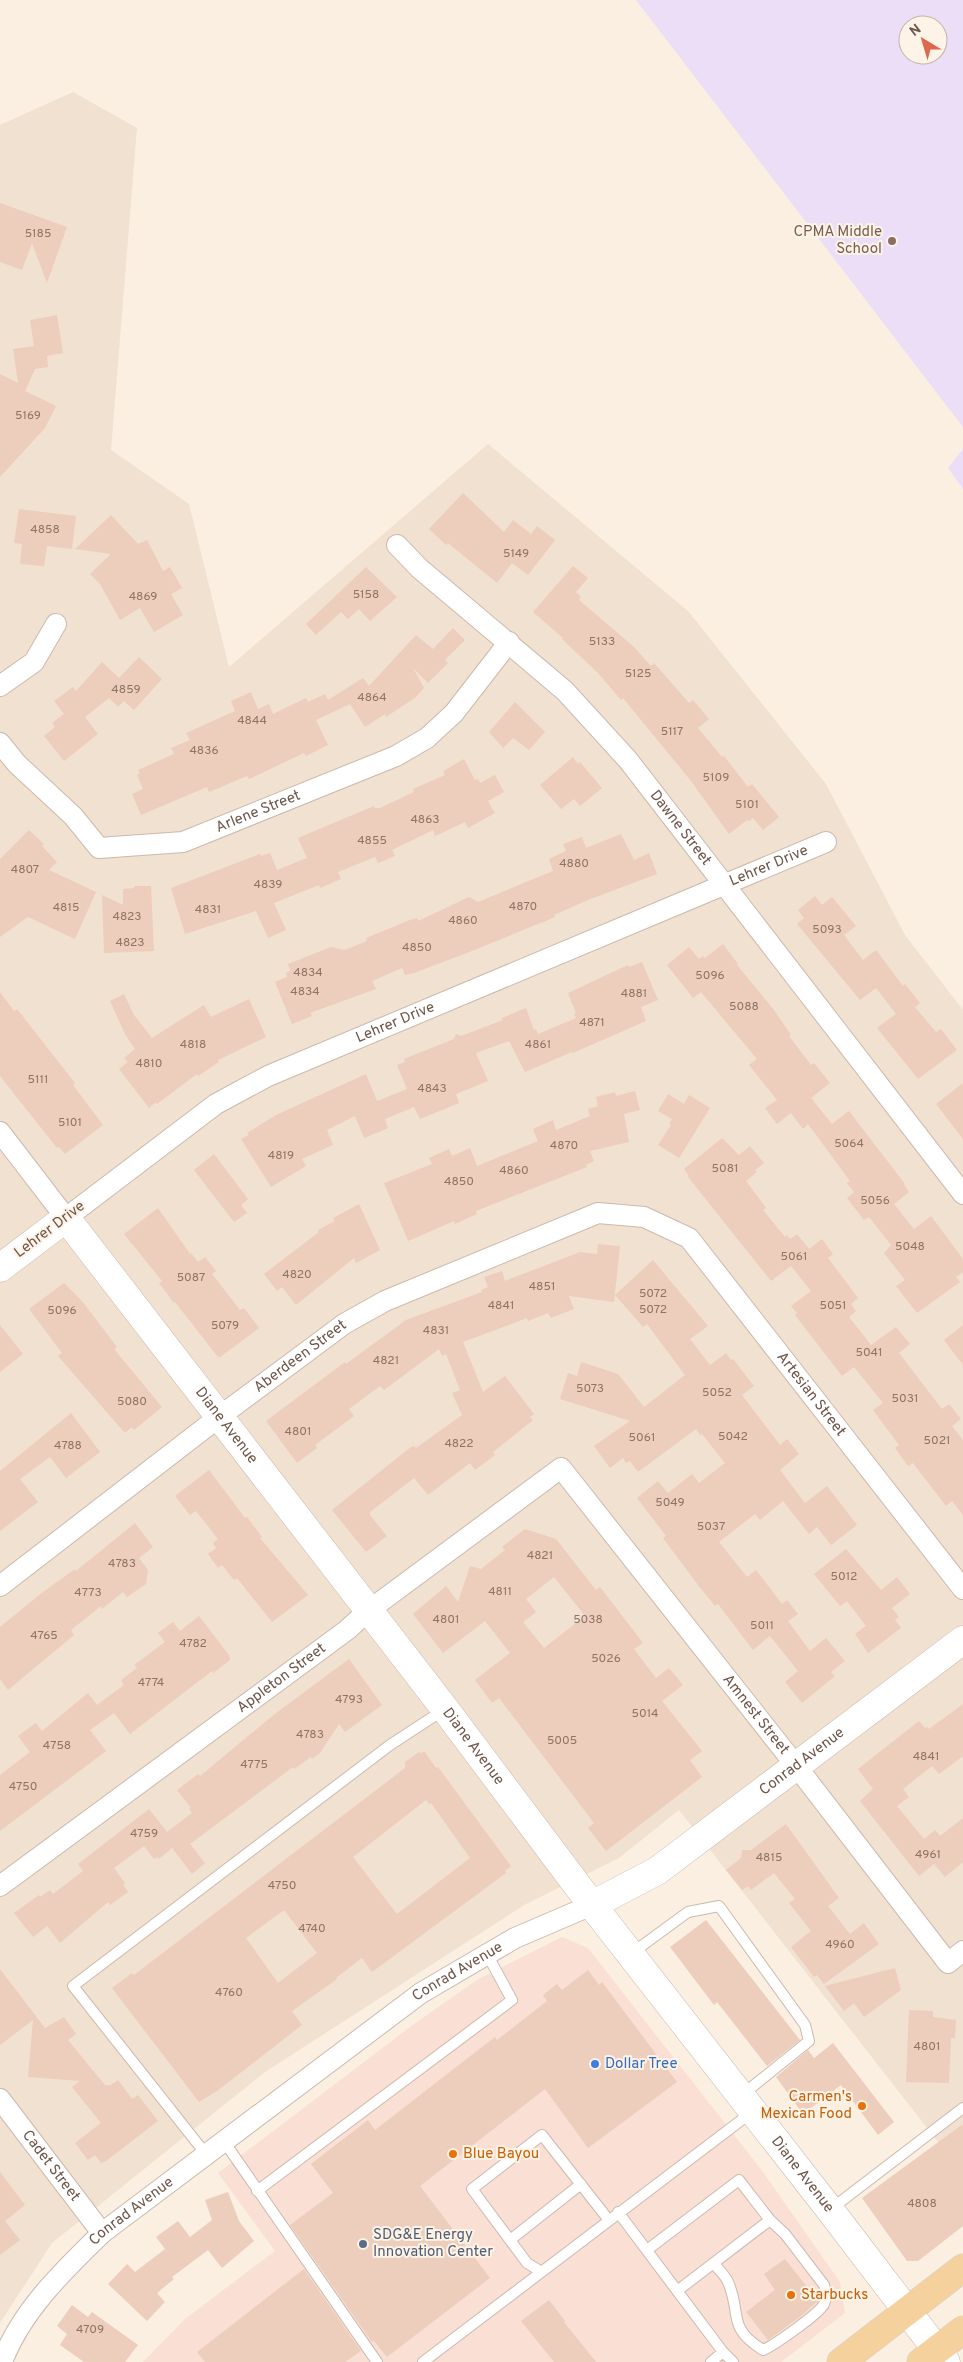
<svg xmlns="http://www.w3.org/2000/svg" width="963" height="2362" viewBox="0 0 963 2362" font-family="Overpass,sans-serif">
  <rect width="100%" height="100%" fill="#faefe1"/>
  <path fill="#f1e1d0" d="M73 92 137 128 111 450 189 504 229 667 488 444 688 611 826 784 905 935 963 1010V2174L679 1810 619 1858 526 1904 265 2072 52 2243 0 2323V125Z"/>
  <path fill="#fadfd5" d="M562 1937 588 1948 763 2172 840 2282 845 2313 781 2362H143L185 2319 275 2251 218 2173 414 2024 477 1980Z"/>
  <path fill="#ecdef6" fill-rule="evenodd" d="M636 0H963V427ZM908 25H938V55H908Z
    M963 449V489L948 468Z"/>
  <path fill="#edcdbb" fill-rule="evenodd" d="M0 203 67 227 47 283 32 243 22 270 0 262Z
    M57 315 63 353 47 356 48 367 35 369 25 391 56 406 45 428 0 477V374L18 383 13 349 34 346 30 320Z
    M463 493 504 532 513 520 531 534 537 526 555 540 528 575 512 563 497 583 448 543 446 545 429 529Z
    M19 509 76 516 72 549 47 546 44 566 20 564 22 544 14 543Z
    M111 515 138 544 147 540 163 571 170 567 182 588 171 594 183 615 154 632 140 608 120 620 100 584 90 574 111 554 75 549Z
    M573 566 588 578 576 592 581 597 579 600 634 647 651 666 654 663 689 703 693 700 709 719 698 728 722 757 724 756 748 787 752 784 779 817 763 830 753 818 749 821 747 820 729 834 691 781 623 698 621 700 597 672 562 639 563 638 533 612Z
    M366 567 397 597 370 621 359 609 348 619 341 612 316 635 306 624Z
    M453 628 465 640 445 660 448 663 428 683 413 668 424 688 416 697 386 717 385 714 365 727 350 704 316 720 328 745 306 756 304 753 249 779 247 776 209 792 207 787 141 815 132 794 143 789 137 775 140 773 138 770 174 754 171 748 190 740 186 733 235 711 231 701 251 692 258 709 269 704 273 714 306 698 308 702 325 694 328 700 363 678 369 686 416 635 433 649Z
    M139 657 162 679 134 710 124 701 118 707 109 698 85 717 98 734 64 761 44 736 55 727 52 723 64 714 54 701 73 687 76 691 102 662 119 678Z
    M515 702 545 732 529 750 513 738 503 748 489 732Z
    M573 757 578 764 580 762 602 788 580 806 574 799 561 809 540 785Z
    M464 759 475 780 478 779 480 783 495 775 504 792 488 801 495 813 468 828 465 822 435 836 433 830 392 850 395 856 378 863 375 857 338 872 341 879 320 888 319 885 274 903 286 930 268 938 256 911 185 934 171 888 260 854 261 856 270 853 277 870 307 858 298 838 374 806 375 808H380L414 792 413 789 445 775 443 771Z
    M29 830 44 844 42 846 57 862 49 870 96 892 75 939 28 917 0 937V859Z
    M621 834 634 860 649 853 657 874 588 900 554 915 555 917 472 951 414 973 405 975 402 968 372 981 376 989 310 1013 312 1016 292 1024 275 982 287 977 286 973 290 971 288 964 331 947 345 950 367 941 366 938 410 920 417 918 418 921 469 897 478 902 553 871 549 859 566 851 563 844 582 837 586 848Z
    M134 886H151L154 951 104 953 102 895 123 905V889L134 888Z
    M815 896 822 905 832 897 856 926 844 935 863 960 876 950 903 986 905 984 920 1003 915 1007 936 1032 941 1029 957 1050 918 1079 877 1028 896 1014 876 988 860 1000 797 924 804 918 798 910Z
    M723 944 738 964 737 965 774 1010 791 1035 789 1036 811 1065 814 1063 830 1083 811 1098 832 1124 849 1111 905 1184 904 1185 909 1192 894 1204 914 1229 931 1216 963 1259V1272L956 1277 960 1282 917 1313 896 1286 905 1280 884 1253 891 1245 869 1217 864 1220 847 1198 854 1192 847 1183 850 1181 808 1124 803 1129 791 1113 777 1124 765 1108 777 1100 749 1065 757 1059 701 992 693 998 667 965 689 947 699 959 703 956 705 958Z
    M642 962 658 1000 641 1007 646 1021 573 1053 572 1052 525 1072 509 1041 476 1053 488 1081 456 1094 459 1103 420 1119 414 1107 385 1119 388 1128 364 1138 355 1116 327 1130 333 1145 302 1159 306 1166 271 1187 241 1139 249 1135 247 1133 276 1115 366 1074 377 1101 407 1089 397 1065 405 1062 404 1059 454 1039 456 1034 461 1036 503 1020 502 1018 526 1008 534 1030 536 1029 538 1034 576 1018 574 1014 576 1013 568 993 628 965 629 967Z
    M0 992 14 1011 17 1009 75 1083 73 1085 103 1125 65 1154 59 1147 57 1148 0 1076Z
    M124 994 134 1015 152 1038 204 1005 211 1017 249 999 266 1037 218 1060 219 1062 198 1076 197 1074 157 1104 156 1102 149 1108 119 1069 128 1062 124 1058 135 1049 125 1034 110 1001Z
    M963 1083V1139L936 1104Z
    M635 1091 640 1110 624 1114 629 1142 590 1151 594 1161 586 1165 587 1167 476 1211 477 1214 455 1224 454 1221 408 1241 384 1183 432 1164 429 1158 449 1149 452 1156 470 1148 477 1166 538 1141 533 1129 553 1120 556 1130 590 1116 588 1109 598 1106 596 1097 615 1092 616 1096Z
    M668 1094 684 1104 689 1095 710 1108 679 1158 658 1145 671 1125 669 1124 672 1119 658 1111Z
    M722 1138 739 1155 750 1146 764 1163 755 1170 757 1172 746 1181 766 1208 763 1210 785 1237 787 1235 790 1239 797 1234 809 1249 822 1239 833 1254 828 1258 858 1298 851 1304 856 1311 849 1317 871 1345 896 1327 910 1344 899 1353 942 1409 949 1404 961 1419 952 1426 963 1440V1515L952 1501 946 1506 913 1463 908 1466 895 1448 899 1445 873 1410 883 1403 854 1367 842 1376 795 1315 797 1313 791 1306 811 1291 791 1266 771 1281 688 1177 689 1176 684 1169Z
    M214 1154 248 1199 241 1205 247 1213 234 1222 194 1170Z
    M359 1204 380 1250 356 1263 354 1258 296 1305 282 1287 277 1291 264 1274 319 1232 318 1230 335 1221 333 1218Z
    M158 1208 190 1254 191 1253 198 1262 205 1257 216 1271 212 1274 240 1310 244 1308 259 1328 220 1357H218L175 1302 174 1303 159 1283 162 1281 124 1234Z
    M598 1244 620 1246 614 1302 569 1296 574 1309 551 1318 548 1313 528 1321 527 1318 463 1342 483 1392 505 1376 534 1414 530 1417 533 1420 493 1452 495 1455 475 1470 470 1463 428 1495 414 1478 370 1512V1515L387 1536 366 1552 332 1510 411 1447 414 1446 416 1448 462 1415 452 1393 460 1390 446 1354 442 1356 439 1349 384 1390 380 1386 349 1409 354 1416 315 1445 317 1448 297 1463 266 1421 345 1362 346 1364 406 1320 482 1292 481 1290 488 1287 484 1277 502 1271 505 1281 580 1252 597 1254Z
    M653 1260 708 1326 690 1339 710 1365 726 1353 731 1360 733 1359 754 1386 742 1395 780 1445 787 1439 799 1454 780 1470 805 1503 827 1486 857 1525 831 1545 817 1527 809 1534 783 1501 760 1520 755 1514 719 1542 747 1577 756 1570 782 1604 787 1600 798 1614 788 1621 810 1651 826 1638 845 1661 831 1672 835 1676 802 1703 785 1682 798 1671 770 1636 753 1650 718 1604 715 1606 698 1585 663 1538 666 1536 637 1498 658 1481 668 1493 692 1474 699 1483 725 1463 702 1434 700 1435 696 1429 638 1472 630 1461 626 1463 623 1458 610 1468 594 1446 630 1421 560 1399 568 1373 577 1376 581 1362 618 1374 644 1407 685 1375 647 1324 643 1327 615 1295Z
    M64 1283 82 1301 117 1347 114 1349 162 1407 134 1430 132 1427 126 1432 123 1431 58 1356 62 1353 29 1309Z
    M0 1325 23 1354 0 1372Z
    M963 1325V1365L944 1340Z
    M71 1413 100 1452 66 1478 50 1457 20 1479 38 1502 0 1531V1471Z
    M209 1470 245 1518 247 1517 262 1537 260 1538 308 1595 272 1622 237 1578 234 1580 222 1565 218 1568 208 1554 216 1548 213 1543 218 1539 196 1511 190 1515 175 1496Z
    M135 1523 153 1547 139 1558 148 1570 146 1584 127 1597 123 1592 102 1609 101 1606 71 1630 74 1635 8 1690 0 1679V1627L43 1592 75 1569 76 1571Z
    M525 1529 556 1539 596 1590 600 1587 643 1643 634 1649 656 1678 669 1668 683 1685 662 1701 702 1751 690 1760 702 1777 606 1851 588 1828 594 1823 499 1698 492 1703 475 1680 510 1653 485 1621 443 1653 413 1614 446 1586 458 1602 470 1566 481 1569 505 1550 502 1547ZM554 1577 585 1616 544 1648 523 1622 536 1612 526 1599Z
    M846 1549 881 1590 897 1577 910 1594 892 1608 899 1617 895 1620 901 1628 868 1653 855 1634 866 1626 847 1601 840 1606 814 1574Z
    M199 1616 229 1655 230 1660 213 1673 212 1671 130 1734 114 1713 90 1730 106 1751 0 1831V1775L30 1752 18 1736 36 1723 42 1731 88 1693 97 1705 124 1685 121 1680 137 1668 134 1665 165 1642 158 1633 173 1622 180 1631Z
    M349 1659 382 1705 345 1732 339 1724 320 1753 312 1759 311 1757 294 1769 293 1767 190 1844 205 1863 192 1874 172 1848 159 1859 157 1857 154 1859 144 1846 114 1868 125 1883 123 1884 128 1892 110 1905 108 1902 60 1943 47 1926 33 1937 14 1913 39 1895 40 1897 50 1890 53 1894 83 1871 78 1864 149 1809 167 1832 192 1813 189 1809 191 1808 177 1790 198 1774 200 1776 276 1713Z
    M963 1704V1756L939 1774 932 1766 903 1789 909 1797 897 1806 924 1839 935 1830 940 1836 963 1818V1862L945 1877 934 1864 919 1876 860 1801 873 1789 858 1769 919 1721 925 1728 927 1727 929 1729Z
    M424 1751 436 1768 438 1767 511 1866 505 1871 506 1873 372 1972 362 1958 336 1978 337 1979 292 2011 302 2025 217 2091 199 2102 112 1988 132 1973 134 1975 405 1768V1762L419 1752 420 1754ZM426 1800 429 1804 431 1803 470 1858 397 1914 353 1857ZM284 1910 317 1953 278 1983 246 1938Z
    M786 1824 839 1898 828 1906 850 1934 864 1923 879 1944 824 1984 817 1975 814 1977 791 1947 811 1931 789 1903 795 1899 774 1873 751 1890 748 1886 742 1890 726 1870 741 1858 742 1850H751Z
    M706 1920 800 2040 767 2066 717 2002 714 2005 670 1947Z
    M895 1968 901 1990 864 2017 854 2003 844 2011 825 1986Z
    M0 1969 45 2028 64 2017 76 2034 68 2040 105 2085H111L118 2080 132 2099 138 2095 158 2121 106 2161 101 2163 95 2155 88 2160 75 2143 101 2123 72 2087 80 2081 28 2077 33 2020 0 2045Z
    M588 1970 599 1985 602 1982 677 2082 588 2148 545 2089 420 2186 490 2278 387 2357 374 2341 372 2342 290 2225 333 2193 311 2164 368 2120 375 2130 495 2037 497 2040 547 2001 543 1995 557 1984 562 1990Z
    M909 2010 933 2011V2017L956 2020 955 2038H951L949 2083 906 2082Z
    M833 2043 894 2122 878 2135 841 2085 803 2114 776 2077 808 2050 814 2058Z
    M963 2124V2226L918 2261H907L862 2198Z
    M0 2172 25 2205 5 2221 20 2240 0 2255Z
    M228 2192 239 2221 254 2241 222 2268 208 2250 172 2277 174 2279 157 2293 165 2302 147 2321 108 2284 127 2264 135 2272 165 2249 156 2237 178 2221 190 2237 212 2220 205 2200Z
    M785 2259 818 2301 801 2316 768 2340 746 2312 775 2290 764 2274Z
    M304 2269 361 2351 345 2362H205L197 2352Z
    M549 2300 565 2321 564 2322 596 2362H554L521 2321Z
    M72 2305 88 2317 92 2312 138 2345 125 2362H84L60 2345 67 2334 57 2326Z"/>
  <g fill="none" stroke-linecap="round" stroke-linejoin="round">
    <defs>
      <path id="lane" d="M632 1953 688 1912 719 1906 805 2025 809 2041 742 2095
        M223 2140 377 2362
        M205 2153 73 1986 390 1745 445 1709
        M257 2191 512 2000 487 1954
        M831 2209 963 2108
        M618 2212 723 2352 733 2362
        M510 2240 581 2184
        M647 2250 739 2180 770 2220 677 2291
        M713 2263C718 2269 725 2275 728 2282 742 2314 726 2327 763 2350 773 2346 819 2314 824 2304 827 2297 826 2292 824 2285L785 2234 770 2220
        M540 2271 527 2263 472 2189 542 2135 608 2219
        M423 2362 752 2112
        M711 2362 723 2352"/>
      <g id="street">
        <path id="s1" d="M397 545 419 568 565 691 628 760 963 1194"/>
        <path d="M0 686 34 662 56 624"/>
        <path id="s2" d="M0 743 17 764 73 816 99 848 183 842 396 756 427 738 454 713 509 642"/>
        <path id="s3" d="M0 1132 66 1218 216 1104 268 1076 826 842"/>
        <path id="s4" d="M0 1586 219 1417 344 1324 385 1301 598 1213 644 1217 689 1238 963 1589"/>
        <path id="s5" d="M0 1886 347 1630 368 1611 561 1468 797 1767 948 1963 963 1951"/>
        <path id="s6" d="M0 2099 102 2233"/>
        <path id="s7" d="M2 2362C21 2311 64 2270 102 2233L421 1993 515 1938 592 1905"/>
      </g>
      <g id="secondary">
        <path id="s8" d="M0 1268 66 1218 445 1709 592 1905 830 2210 946 2362"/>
        <path id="s9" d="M592 1905 657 1871 963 1640"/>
      </g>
      <path id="primary" d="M841 2362 963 2268
        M921 2362 963 2330"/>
    </defs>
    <use href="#lane" stroke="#ccb9ac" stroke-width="12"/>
    <use href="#street" stroke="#ccb9ac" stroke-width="22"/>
    <use href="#secondary" stroke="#cfb8a9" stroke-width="29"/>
    <use href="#primary" stroke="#d7d0cc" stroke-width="29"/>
    <use href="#lane" stroke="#fff" stroke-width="10"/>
    <use href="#street" stroke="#fff" stroke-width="20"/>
    <use href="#secondary" stroke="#fff" stroke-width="28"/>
    <use href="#primary" stroke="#f4d19d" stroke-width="28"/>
  </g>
  <circle fill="#8d6e63" stroke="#fdf3e6" stroke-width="2" cx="892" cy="241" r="5"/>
  <circle fill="#3f7fe0" stroke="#fdf3e6" stroke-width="2" cx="595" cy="2064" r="5"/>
  <g fill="#e8710a" stroke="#fdf3e6" stroke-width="2">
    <circle cx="862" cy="2106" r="5"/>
    <circle cx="453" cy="2154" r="5"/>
    <circle cx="791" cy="2295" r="5"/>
  </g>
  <circle fill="#5c6f8a" stroke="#fdf3e6" stroke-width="2" cx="363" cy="2244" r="5"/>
  <g text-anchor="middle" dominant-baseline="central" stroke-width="4" stroke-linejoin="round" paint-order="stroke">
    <g font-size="12" fill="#8e7466">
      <text x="38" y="234">5185</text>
      <text x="28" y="416">5169</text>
      <text x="45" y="530">4858</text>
      <text x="516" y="554">5149</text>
      <text x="366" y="595">5158</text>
      <text x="143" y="597">4869</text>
      <text x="602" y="642">5133</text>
      <text x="638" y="674">5125</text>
      <text x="126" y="690">4859</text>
      <text x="372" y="698">4864</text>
      <text x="252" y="721">4844</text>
      <text x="672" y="732">5117</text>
      <text x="204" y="751">4836</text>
      <text x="716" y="778">5109</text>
      <text x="747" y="805">5101</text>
      <text x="425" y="820">4863</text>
      <text x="372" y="841">4855</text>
      <text x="574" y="864">4880</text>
      <text x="25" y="870">4807</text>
      <text x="268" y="885">4839</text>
      <text x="523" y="907">4870</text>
      <text x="66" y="908">4815</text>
      <text x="208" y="910">4831</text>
      <text x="127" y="917">4823</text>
      <text x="463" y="921">4860</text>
      <text x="827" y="930">5093</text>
      <text x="130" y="943">4823</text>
      <text x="417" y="948">4850</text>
      <text x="308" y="973">4834</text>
      <text x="710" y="976">5096</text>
      <text x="305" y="992">4834</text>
      <text x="634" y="994">4881</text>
      <text x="744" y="1007">5088</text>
      <text x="592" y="1023">4871</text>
      <text x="193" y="1045">4818</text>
      <text x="538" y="1045">4861</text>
      <text x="149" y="1064">4810</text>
      <text x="38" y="1080">5111</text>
      <text x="432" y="1089">4843</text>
      <text x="70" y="1123">5101</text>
      <text x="849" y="1144">5064</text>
      <text x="564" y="1146">4870</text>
      <text x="281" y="1156">4819</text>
      <text x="725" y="1169">5081</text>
      <text x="514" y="1171">4860</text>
      <text x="459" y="1182">4850</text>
      <text x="875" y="1201">5056</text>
      <text x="910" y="1247">5048</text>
      <text x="794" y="1257">5061</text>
      <text x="297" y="1275">4820</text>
      <text x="191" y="1278">5087</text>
      <text x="542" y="1287">4851</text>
      <text x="653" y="1294">5072</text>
      <text x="501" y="1306">4841</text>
      <text x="833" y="1306">5051</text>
      <text x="653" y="1310">5072</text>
      <text x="62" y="1311">5096</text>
      <text x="225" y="1326">5079</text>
      <text x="436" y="1331">4831</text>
      <text x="869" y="1353">5041</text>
      <text x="386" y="1361">4821</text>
      <text x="590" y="1389">5073</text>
      <text x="717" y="1393">5052</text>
      <text x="905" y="1399">5031</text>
      <text x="132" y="1402">5080</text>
      <text x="298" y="1432">4801</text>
      <text x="733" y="1437">5042</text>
      <text x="642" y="1438">5061</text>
      <text x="937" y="1441">5021</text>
      <text x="459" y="1444">4822</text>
      <text x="68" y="1446">4788</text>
      <text x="670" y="1503">5049</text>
      <text x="711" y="1527">5037</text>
      <text x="540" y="1556">4821</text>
      <text x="122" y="1564">4783</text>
      <text x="844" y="1577">5012</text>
      <text x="500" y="1592">4811</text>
      <text x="88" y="1593">4773</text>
      <text x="446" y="1620">4801</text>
      <text x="588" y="1620">5038</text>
      <text x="762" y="1626">5011</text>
      <text x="44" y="1636">4765</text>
      <text x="193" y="1644">4782</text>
      <text x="606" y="1659">5026</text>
      <text x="151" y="1683">4774</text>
      <text x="349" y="1700">4793</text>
      <text x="645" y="1714">5014</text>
      <text x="310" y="1735">4783</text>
      <text x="562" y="1741">5005</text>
      <text x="57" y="1746">4758</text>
      <text x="926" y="1757">4841</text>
      <text x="254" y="1765">4775</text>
      <text x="23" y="1787">4750</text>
      <text x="144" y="1834">4759</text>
      <text x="928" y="1855">4961</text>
      <text x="769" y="1858">4815</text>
      <text x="282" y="1886">4750</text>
      <text x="312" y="1929">4740</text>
      <text x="840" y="1945">4960</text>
      <text x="229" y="1993">4760</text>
      <text x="927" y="2047">4801</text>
      <text x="922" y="2204">4808</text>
      <text x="90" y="2330">4709</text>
    </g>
    <g font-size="15" fill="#785e54" stroke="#fdf3e6" text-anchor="end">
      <text x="882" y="232">CPMA Middle<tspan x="882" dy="17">School</tspan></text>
    </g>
    <g font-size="15" fill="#6f564a" stroke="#fdf3e6">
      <text stroke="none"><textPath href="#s2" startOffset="310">Arlene Street</textPath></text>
      <text stroke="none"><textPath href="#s1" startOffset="402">Dawne Street</textPath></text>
      <text stroke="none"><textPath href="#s3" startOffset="899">Lehrer Drive</textPath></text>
      <text stroke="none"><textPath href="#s3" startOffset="494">Lehrer Drive</textPath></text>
      <text transform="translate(50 1230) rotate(-37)">Lehrer Drive</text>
      <text stroke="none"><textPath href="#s4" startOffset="378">Aberdeen Street</textPath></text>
      <text stroke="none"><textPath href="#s4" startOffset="1004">Artesian Street</textPath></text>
      <text stroke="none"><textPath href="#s8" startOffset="345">Diane Avenue</textPath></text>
      <text stroke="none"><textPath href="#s5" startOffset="350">Appleton Street</textPath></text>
      <text stroke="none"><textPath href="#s5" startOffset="1014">Amnest Street</textPath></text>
      <text stroke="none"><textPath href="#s8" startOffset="750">Diane Avenue</textPath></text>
      <text stroke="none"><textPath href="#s9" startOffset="255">Conrad Avenue</textPath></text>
      <text stroke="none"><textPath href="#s7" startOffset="606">Conrad Avenue</textPath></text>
      <text stroke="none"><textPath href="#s6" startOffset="84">Cadet Street</textPath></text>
      <text stroke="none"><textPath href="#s8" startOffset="1290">Diane Avenue</textPath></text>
      <text stroke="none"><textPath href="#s7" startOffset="201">Conrad Avenue</textPath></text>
    </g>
    <g font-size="15" fill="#366cbe" stroke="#fdf3e6" text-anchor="start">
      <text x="605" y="2064">Dollar Tree</text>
    </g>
    <g font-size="15" fill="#c56008" stroke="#fdf3e6" text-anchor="start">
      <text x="852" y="2097" text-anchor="end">Carmen's<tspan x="852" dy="17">Mexican Food</tspan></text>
      <text x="463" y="2154">Blue Bayou</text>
      <text x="801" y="2295">Starbucks</text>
    </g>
    <g font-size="15" fill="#4e5e75" stroke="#fdf3e6" text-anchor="start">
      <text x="373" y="2235">SDG&amp;E Energy<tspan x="373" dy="17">Innovation Center</tspan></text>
    </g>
  </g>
  <g transform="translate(923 40) rotate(322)"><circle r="24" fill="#fdf3e6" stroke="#c4b4a8"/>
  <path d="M0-4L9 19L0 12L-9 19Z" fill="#dc684e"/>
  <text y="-8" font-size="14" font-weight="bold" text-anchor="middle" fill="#6f564a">N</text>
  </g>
</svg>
